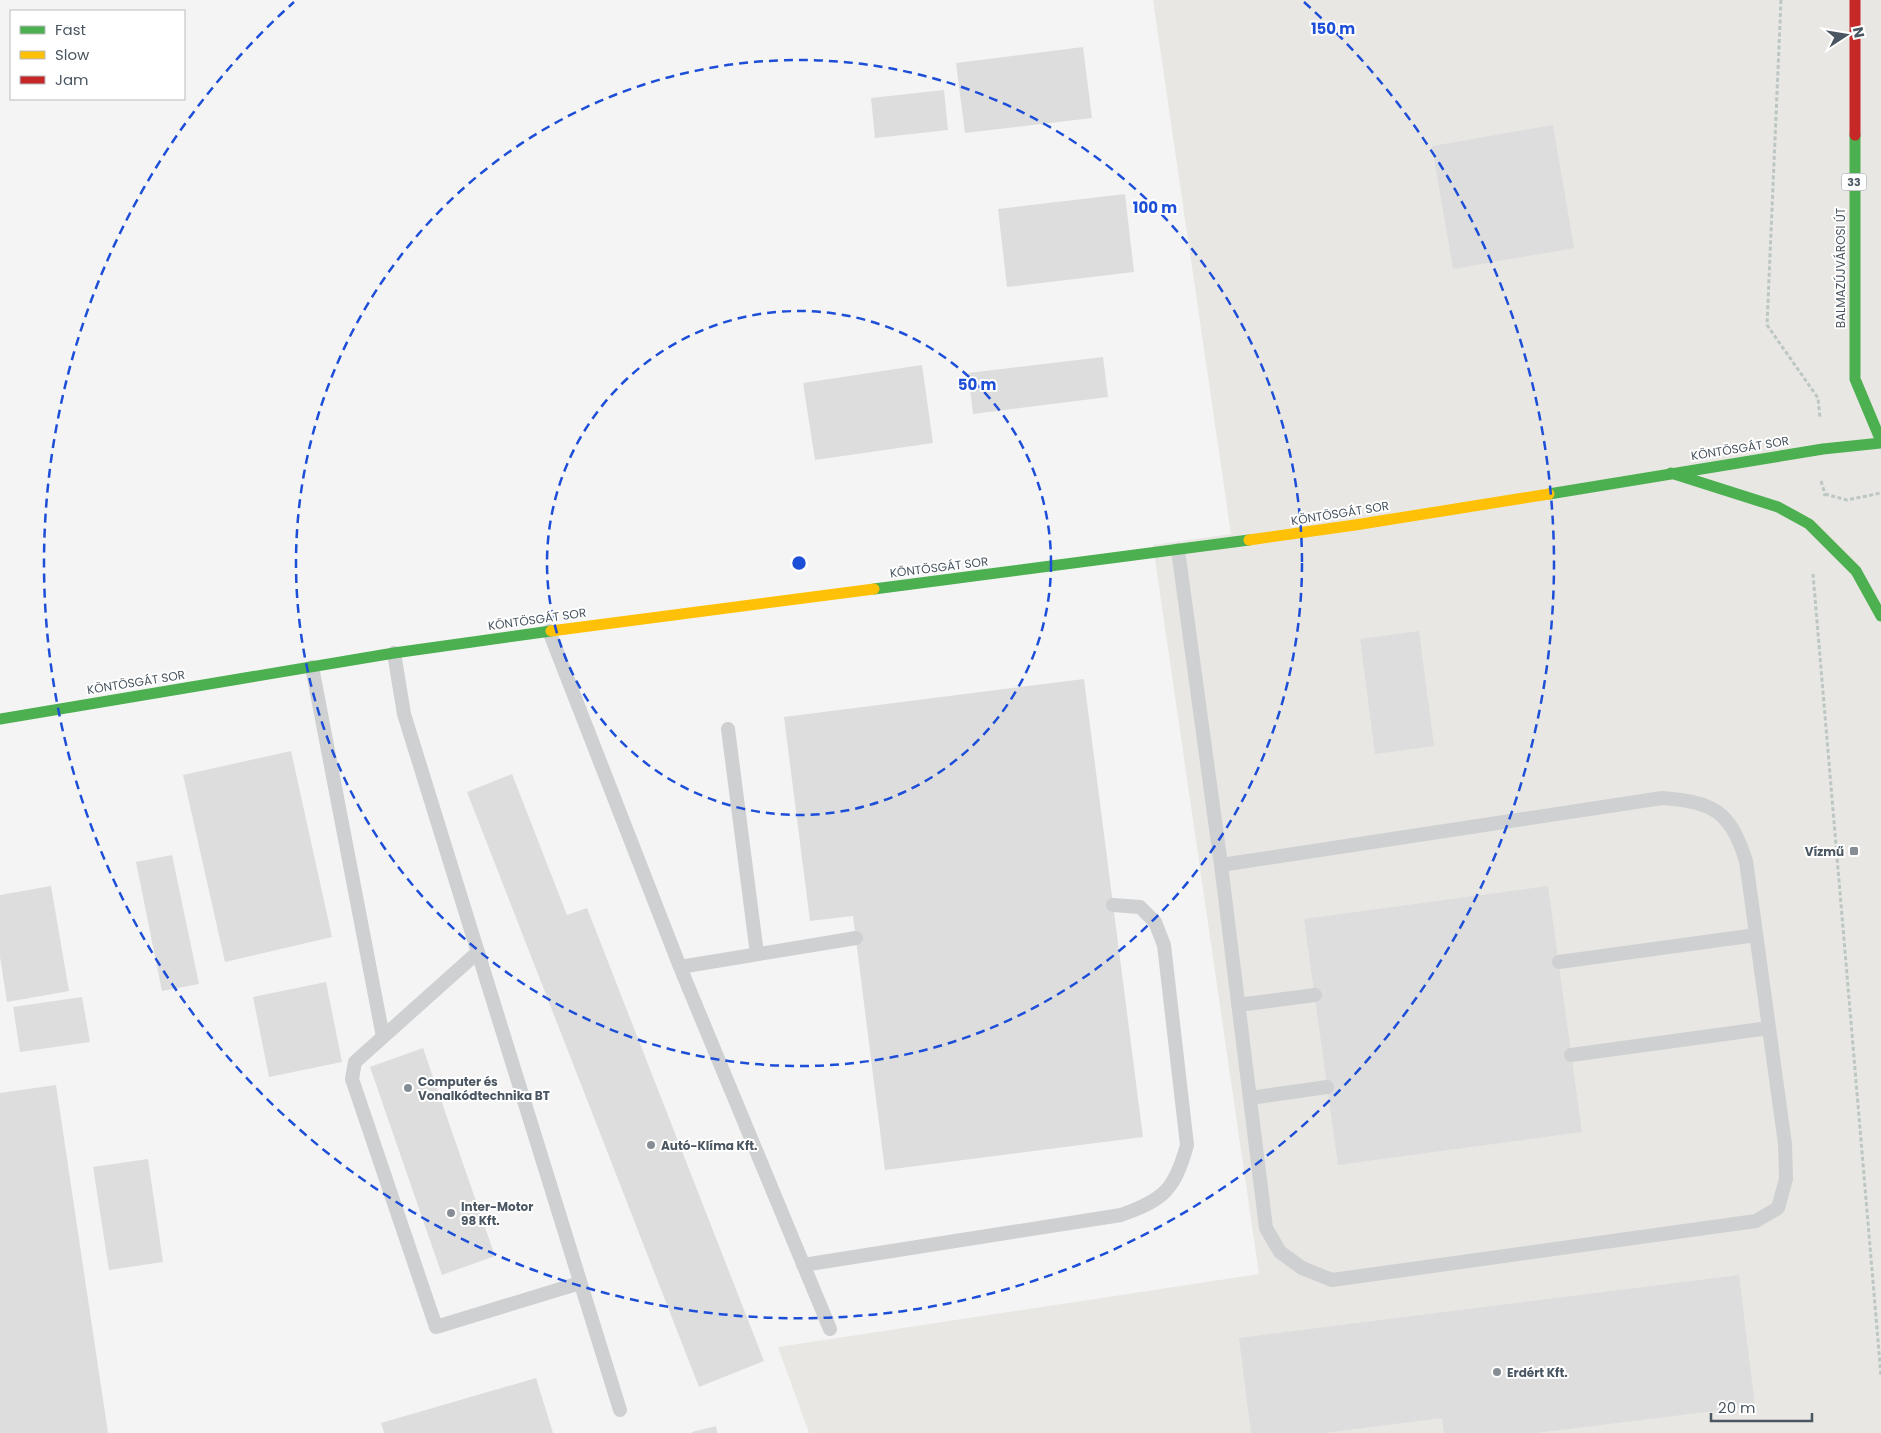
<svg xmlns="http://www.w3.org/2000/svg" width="1881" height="1433" viewBox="0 0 1881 1433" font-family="Poppins,sans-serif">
  <rect width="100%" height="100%" fill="#f4f4f4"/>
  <path fill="#e8e7e3" d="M1153 0H1881V1433H809L778 1347 1259 1274 1153 545 1231 534Z"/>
  <path fill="#ddddde" d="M1083 47 1092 118 965 133 956 63Z
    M944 90 948 130 875 138 871 98Z
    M1553 125 1574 248 1453 269 1432 146Z
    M1125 194 1134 272 1007 287 998 209Z
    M1103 357 1108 397 973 414 968 373Z
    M922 365 933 443 815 460 803 383Z
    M1419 631 1434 746 1375 754 1360 639Z
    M1084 679 1143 1137 885 1170 853 916 810 921 784 717Z
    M291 751 332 937 225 962 183 775Z
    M512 774 567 915 587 908 764 1361 699 1387 467 792Z
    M172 855 199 984 162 991 136 862Z
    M51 886 69 991 7 1002 0 957V895Z
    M1548 886 1582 1132 1338 1165 1304 919Z
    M326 982 342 1062 269 1077 253 997Z
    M82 997 90 1042 20 1052 13 1007Z
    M423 1048 495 1256 442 1275 370 1067Z
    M56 1085 108 1433H0V1093Z
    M148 1159 163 1262 109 1270 93 1167Z
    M1739 1275 1755 1406 1536 1433H1444L1442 1418 1324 1433H1251L1239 1338Z
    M536 1378 553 1433H384L381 1423Z
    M716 1426 717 1433H692V1432Z"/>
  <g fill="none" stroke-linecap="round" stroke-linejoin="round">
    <path stroke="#bcc7c4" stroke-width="3" stroke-dasharray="4 2.5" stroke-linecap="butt" d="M1781 0 1767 325 1818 398 1820 418
      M1821 481 1825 494 1824 496
      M1825 494 1847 500 1881 493
      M1813 574 1881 1376"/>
    <path stroke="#ced0d2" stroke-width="14" d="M1178 550 1221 865 1266 1228 1280 1252 1302 1268 1332 1280 1756 1221 1778 1208 1786 1179 1785 1144 1746 861C1730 811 1714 802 1662 798L1221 865
      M549 631 680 967 830 1329
      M394 653 404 714 620 1410
      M312 667 383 1037
      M728 729 757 954
      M478 952 355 1062 352 1079 436 1327 580 1283
      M1559 962 1756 935
      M680 967 856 938
      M1238 1005 1315 995
      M1571 1055 1769 1028
      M1250 1098 1327 1087
      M803 1265 1121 1215C1164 1200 1175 1189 1187 1145L1164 945 1155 922 1140 907 1113 905"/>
    <path stroke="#4caf50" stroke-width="11" d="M1855 135V379L1881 441
      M1671 473 1778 507 1809 524 1856 571 1881 616
      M1549 494 1823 449 1881 443
      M874 589 1249 540
      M0 719 394 653 551 631"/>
    <path stroke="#ffc107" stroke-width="11" d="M1249 540 1355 525 1549 494
      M551 631 874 589"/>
    <path stroke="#c62828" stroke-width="11" d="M1855 135V0"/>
  </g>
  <g fill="none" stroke="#1d4ed8" stroke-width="2.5" stroke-dasharray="9 6">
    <circle cx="799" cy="563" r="252"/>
    <circle cx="799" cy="563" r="503"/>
    <path d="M1304 2A755 755 0 1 1 294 2"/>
  </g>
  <g fill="#868d94" stroke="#fff" stroke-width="2">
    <rect x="1849" y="846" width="10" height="10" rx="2.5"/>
    <circle cx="408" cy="1088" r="5"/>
    <circle cx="651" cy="1145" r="5"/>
    <circle cx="451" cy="1213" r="5"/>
    <circle cx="1497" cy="1372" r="5"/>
  </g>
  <g text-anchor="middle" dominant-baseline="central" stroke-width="4" stroke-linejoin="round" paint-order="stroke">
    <rect fill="#fff" stroke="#808990" stroke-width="1" x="1841.5" y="173.5" width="25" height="17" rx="4"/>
    <g font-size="11" font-weight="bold" fill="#4a5661">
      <text x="1854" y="182">33</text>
    </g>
    <g font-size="12" fill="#4a5661" stroke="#fff">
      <text transform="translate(1840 268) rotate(-90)">BALMAZÚJVÁROSI ÚT</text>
      <text transform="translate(1740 448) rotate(-9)">KÖNTÖSGÁT SOR</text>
      <text transform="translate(1340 513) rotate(-9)">KÖNTÖSGÁT SOR</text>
      <text transform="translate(939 567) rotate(-7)">KÖNTÖSGÁT SOR</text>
      <text transform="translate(537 619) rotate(-8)">KÖNTÖSGÁT SOR</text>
      <text transform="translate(136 682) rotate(-9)">KÖNTÖSGÁT SOR</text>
    </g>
    <g font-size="12" font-weight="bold" fill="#4a5661" stroke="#fff" text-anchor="start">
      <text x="1844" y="851" text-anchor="end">Vízmű</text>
      <text x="418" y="1081">Computer és<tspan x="418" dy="14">Vonalkódtechnika BT</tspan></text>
      <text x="661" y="1145">Autó-Klíma Kft.</text>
      <text x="461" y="1206">Inter-Motor<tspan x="461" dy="14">98 Kft.</tspan></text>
      <text x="1507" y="1372">Erdért Kft.</text>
    </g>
  </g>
  <circle cx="799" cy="563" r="8" fill="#1d4ed8" stroke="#fff" stroke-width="2.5"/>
  <g font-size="15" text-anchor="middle" font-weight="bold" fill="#1d4ed8" stroke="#fff" stroke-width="4" stroke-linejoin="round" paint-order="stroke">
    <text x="1333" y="34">150 m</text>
    <text x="1155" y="213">100 m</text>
    <text x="977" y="390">50 m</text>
  </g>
  <rect x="10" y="10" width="175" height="90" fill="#ffffff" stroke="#b7bbc0"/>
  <rect x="20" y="26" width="25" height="8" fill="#4caf50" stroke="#b7bbc0"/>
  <text x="55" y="35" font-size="15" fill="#4a5661">Fast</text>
  <rect x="20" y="51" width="25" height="8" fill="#ffc107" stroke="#b7bbc0"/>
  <text x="55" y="60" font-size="15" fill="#4a5661">Slow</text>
  <rect x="20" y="76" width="25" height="8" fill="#c62828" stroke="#b7bbc0"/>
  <text x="55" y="85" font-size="15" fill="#4a5661">Jam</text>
  <g transform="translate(1846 35) rotate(78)" stroke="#ffffff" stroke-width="4" paint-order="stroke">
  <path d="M0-4L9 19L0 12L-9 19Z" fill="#4a5661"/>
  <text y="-8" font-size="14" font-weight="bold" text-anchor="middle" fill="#4a5661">N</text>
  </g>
  <path d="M1711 1413v8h101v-8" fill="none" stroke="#4a5661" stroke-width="2.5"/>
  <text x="1718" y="1413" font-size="15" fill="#4a5661" stroke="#ffffff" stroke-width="4" paint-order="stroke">20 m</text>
</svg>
